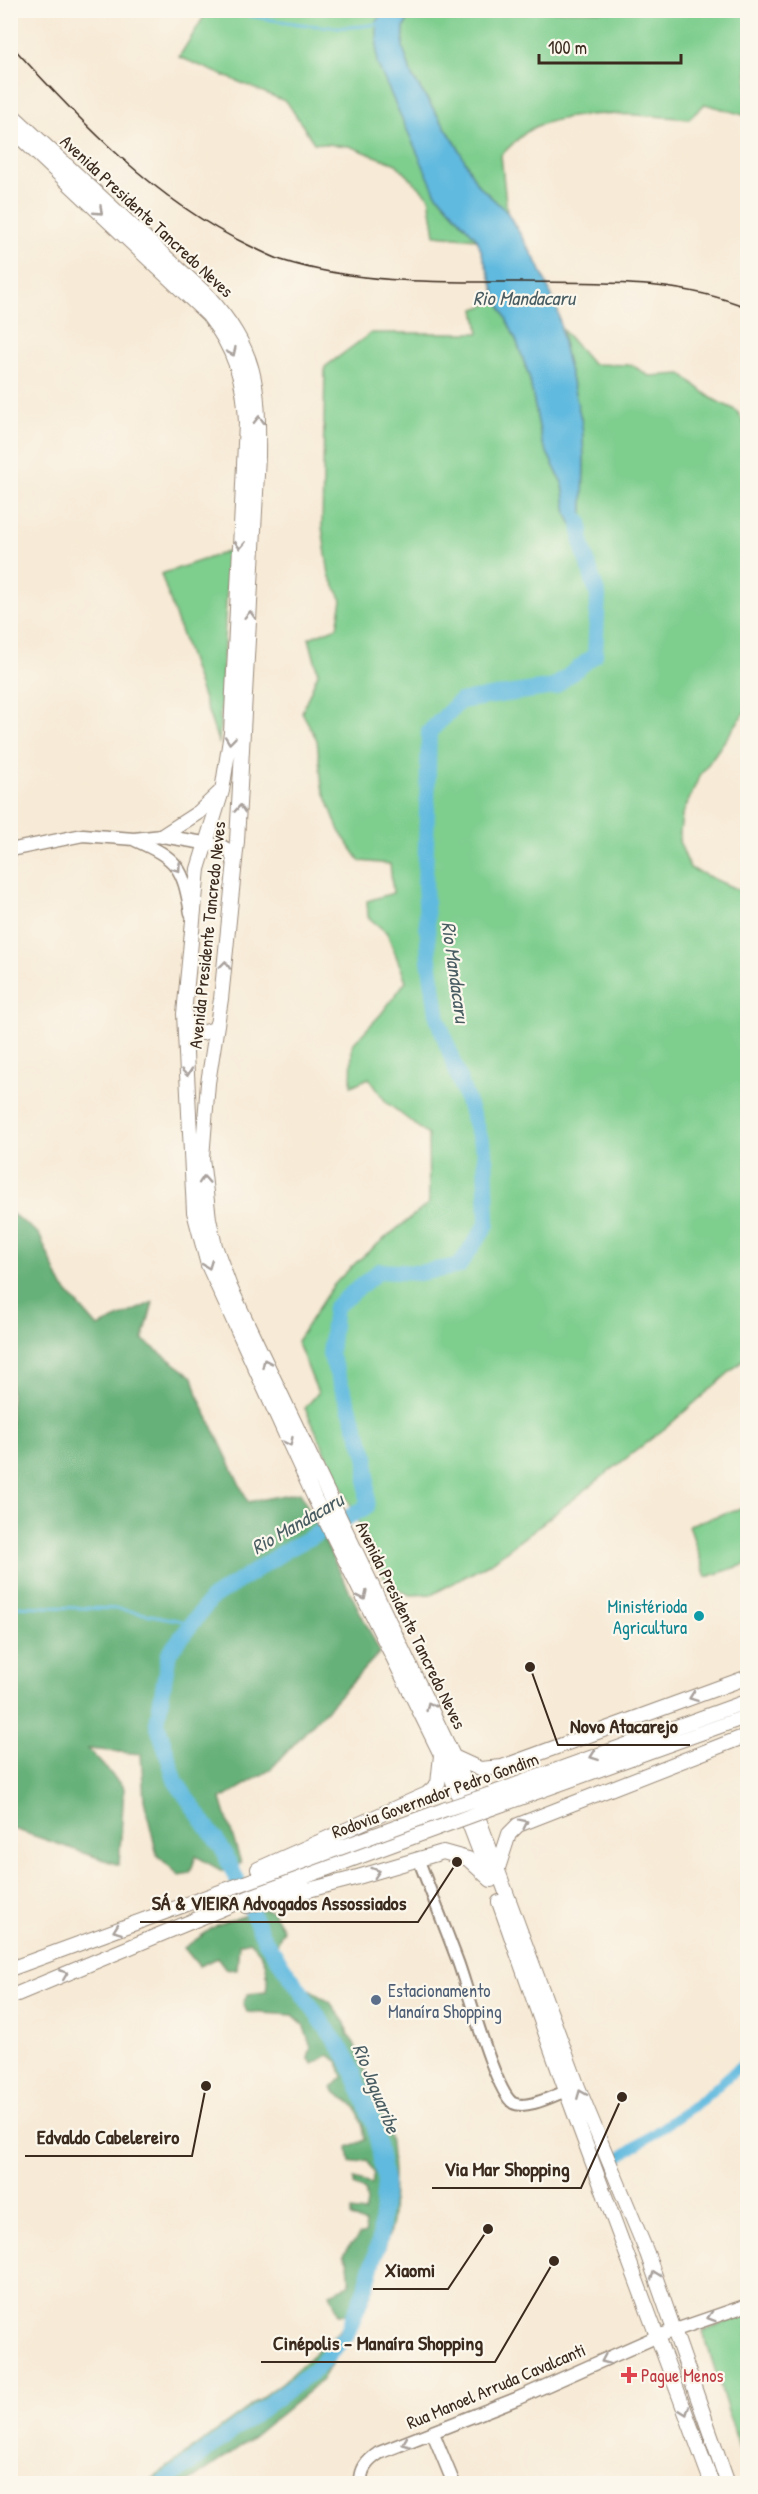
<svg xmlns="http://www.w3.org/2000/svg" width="758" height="2494" viewBox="0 0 758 2494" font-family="'Patrick Hand',sans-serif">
  <rect width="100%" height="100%" fill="#fbf7ec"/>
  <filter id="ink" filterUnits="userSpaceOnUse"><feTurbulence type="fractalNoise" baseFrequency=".0167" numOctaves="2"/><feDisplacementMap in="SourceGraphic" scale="12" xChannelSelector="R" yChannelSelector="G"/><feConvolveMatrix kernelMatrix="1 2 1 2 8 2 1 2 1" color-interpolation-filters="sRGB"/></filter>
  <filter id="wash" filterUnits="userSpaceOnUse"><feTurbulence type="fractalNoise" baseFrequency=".008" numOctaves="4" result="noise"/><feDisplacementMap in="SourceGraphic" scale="24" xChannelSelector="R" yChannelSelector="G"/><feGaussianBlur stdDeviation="1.35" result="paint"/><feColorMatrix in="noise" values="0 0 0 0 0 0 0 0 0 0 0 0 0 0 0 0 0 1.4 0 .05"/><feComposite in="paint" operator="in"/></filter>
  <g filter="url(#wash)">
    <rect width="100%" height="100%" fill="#f7ead6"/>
    <path fill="#7ece8e" stroke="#5c7c56" stroke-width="1.5" d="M202 11H382L377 22 435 192 477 239 435 235 429 197 396 164 349 146 314 143 287 102 179 57 205 15Z
      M411 11H747V116L705 104 689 119C640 115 584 108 537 126 524 131 511 146 501 155L507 212 477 184 456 144 412 76 403 48 404 28Z
      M498 301 517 342 529 376 542 442 563 485 567 514 582 544 584 459 582 423 564 348 563 330 592 364 632 365 649 376 682 374C692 382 702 392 713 399 733 411 736 403 747 430V709L699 777 682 816 679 841 690 868 747 894V1357L668 1426 492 1562 433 1594 410 1595 388 1585 305 1408 318 1393 297 1341C309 1324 320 1303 333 1286 361 1254 397 1230 429 1203L428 1135 386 1102 369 1078 351 1086 352 1045 381 1014 406 981 387 933 368 917 367 901 393 893 390 864 360 861 339 831 322 786 317 740 302 712 318 673 309 638 337 627 342 600 329 575 322 527 325 367 371 333H479L475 309Z
      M229 551 228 562 219 744 161 574Z
      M747 1506V1564L706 1577 689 1525Z
      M747 2315H748L747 2473 703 2331Z"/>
    <path fill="#66b179" stroke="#506e4c" stroke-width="1.5" d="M11 1213 39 1234 62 1286 98 1327 153 1302 143 1340 193 1377 199 1398 248 1502 300 1492 380 1652 270 1770 221 1799 241 1863 222 1871 196 1856 190 1873 179 1875 157 1855 144 1800 141 1754 88 1749 124 1788 119 1865 11 1828Z
      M263 1909 272 1911 283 1929 275 1949 300 1985 330 2002 345 2023 348 2035 354 2043 383 2115 391 2142 393 2171 392 2224 370 2296 322 2380 247 2442 187 2483H146L283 2382 341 2329 349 2314H339L330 2293 350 2285 348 2262 343 2255C347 2246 355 2243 359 2235L366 2233 365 2224 351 2217V2211L365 2213 367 2203 365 2191 354 2185V2179L371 2184 374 2173 367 2160 350 2163 348 2147 365 2140C364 2129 360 2110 351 2103 343 2096 339 2098 332 2088L343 2077 338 2061 328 2055 313 2064 308 2058 311 2048 303 2024 293 2015 247 2012 243 2003 248 1994 266 1992C270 1970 266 1956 249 1941L239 1944 237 1970 226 1969 218 1958 199 1966 184 1948 217 1925Z"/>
    <path fill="#61badf" stroke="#4e727e" stroke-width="1.5" d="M382 11H411L404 28 403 48 412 76 456 144 477 184 507 212 538 264 558 311 564 348 582 423 584 459 582 546 567 514 563 485 542 442 529 376 517 342 498 301 477 239 435 192 377 63V22Z"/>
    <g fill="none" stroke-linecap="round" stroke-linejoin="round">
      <path stroke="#61badf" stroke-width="3" d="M216 10C266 18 331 35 381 23
        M10 14 16 10
        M10 1606 119 1609 193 1623"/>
      <path stroke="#61badf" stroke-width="10" d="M620 2157 702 2100 748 2059"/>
      <path stroke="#61badf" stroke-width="16" d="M162 2484 317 2368 347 2334 367 2283 380 2238 385 2182 375 2128 348 2059 264 1939 223 1850 176 1782 157 1723 169 1653 211 1599 285 1551 367 1507V1457L330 1354 335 1307 379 1271 419 1273 459 1266 487 1224 485 1151 438 1019 429 960 425 885 429 732 460 701 554 687 595 655 598 596 582 545 580 522"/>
    </g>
  </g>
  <g filter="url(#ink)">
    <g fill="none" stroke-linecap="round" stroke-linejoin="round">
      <defs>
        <path id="tertiary" d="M418 1858C431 1893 445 1927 458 1962 467 1986 495 2092 513 2103 526 2110 553 2096 566 2091"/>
        <path id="secondary" d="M135 840C178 859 183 867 191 913
          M10 850 83 835 134 839 162 836 222 846 230 851 234 864
          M433 2433 454 2484
          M361 2484C360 2469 367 2461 379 2453L516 2399 658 2336 748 2305"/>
        <path id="primary" d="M10 113 207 295C257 350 259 384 258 456L237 841 221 999 208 1083 202 1158 209 1219 215 1246 230 1287 464 1779 578 2087 647 2253 728 2484
          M10 128 208 315C234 348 245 381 246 423L231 733 222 791 198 869 184 1014 194 1212 208 1265 315 1499 449 1771 489 1876
          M162 836 199 812 220 792
          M184 1014 192 1025 202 1033 215 1029 217 1023
          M456 1758 480 1769 502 1767 748 1677
          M499 1902 566 2091 712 2484"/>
        <path id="trunk" d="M488 1795 748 1701
          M492 1808 748 1716
          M258 1869 427 1794 438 1784 441 1755
          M497 1871 509 1834 518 1825 748 1735
          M247 1906 351 1879 443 1852 468 1859 491 1880
          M10 1969 446 1809
          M10 1997 255 1895 451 1823"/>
      </defs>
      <use href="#tertiary" stroke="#998a7a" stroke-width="14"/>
      <use href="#secondary" stroke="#998a7a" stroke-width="15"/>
      <use href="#primary" stroke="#998a7a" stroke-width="16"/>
      <use href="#trunk" stroke="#998a7a" stroke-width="16"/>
      <use href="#tertiary" stroke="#fff" stroke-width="10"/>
      <use href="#secondary" stroke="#fff" stroke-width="12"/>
      <use href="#primary" stroke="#fff" stroke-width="14"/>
      <use href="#trunk" stroke="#fff" stroke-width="14"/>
      <path stroke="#3b2a1e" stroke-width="1.5" d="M10 44C80 121 154 200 248 245 259 250 270 256 281 260 356 284 441 282 519 282 595 283 676 278 748 308"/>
      <defs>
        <path id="trunk-bridge" d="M446 1809 488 1795
          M451 1823 492 1808"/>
      </defs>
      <use href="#trunk-bridge" stroke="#998a7a" stroke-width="16" stroke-linecap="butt"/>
      <use href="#trunk-bridge" stroke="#fff" stroke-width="14"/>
    </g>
    <defs><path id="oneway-chevron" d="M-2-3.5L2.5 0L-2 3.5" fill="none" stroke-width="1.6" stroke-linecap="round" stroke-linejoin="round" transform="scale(1.5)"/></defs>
    <g stroke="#a79f9a">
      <use href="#oneway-chevron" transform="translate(99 211) rotate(43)"/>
      <use href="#oneway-chevron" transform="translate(232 352) rotate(65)"/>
      <use href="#oneway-chevron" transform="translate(259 420) rotate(-89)"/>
      <use href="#oneway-chevron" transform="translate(240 545) rotate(93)"/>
      <use href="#oneway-chevron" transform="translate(250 615) rotate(-87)"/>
      <use href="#oneway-chevron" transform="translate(230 740) rotate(96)"/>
      <use href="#oneway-chevron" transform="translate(240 809) rotate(-86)"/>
      <use href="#oneway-chevron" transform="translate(177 868) rotate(55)"/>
      <use href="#oneway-chevron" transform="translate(225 965) rotate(-84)"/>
      <use href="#oneway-chevron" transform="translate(187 1072) rotate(85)"/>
      <use href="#oneway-chevron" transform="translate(204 1180) rotate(-94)"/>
      <use href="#oneway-chevron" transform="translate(208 1265) rotate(69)"/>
      <use href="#oneway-chevron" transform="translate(266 1363) rotate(-115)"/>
      <use href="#oneway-chevron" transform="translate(289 1442) rotate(65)"/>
      <use href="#oneway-chevron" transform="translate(363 1596) rotate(64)"/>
      <use href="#oneway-chevron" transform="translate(693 1697) rotate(160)"/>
      <use href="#oneway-chevron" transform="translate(430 1706) rotate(-116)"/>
      <use href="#oneway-chevron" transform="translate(594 1756) rotate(160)"/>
      <use href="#oneway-chevron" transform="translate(524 1823) rotate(-26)"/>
      <use href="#oneway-chevron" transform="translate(376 1872) rotate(-18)"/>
      <use href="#oneway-chevron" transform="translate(117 1930) rotate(160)"/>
      <use href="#oneway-chevron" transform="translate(64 1974) rotate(-22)"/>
      <use href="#oneway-chevron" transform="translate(581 2094) rotate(-112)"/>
      <use href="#oneway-chevron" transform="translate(655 2275) rotate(-110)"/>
      <use href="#oneway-chevron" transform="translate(711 2317) rotate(162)"/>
      <use href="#oneway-chevron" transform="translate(605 2360) rotate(156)"/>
      <use href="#oneway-chevron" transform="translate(685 2411) rotate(70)"/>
      <use href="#oneway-chevron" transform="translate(406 2443) rotate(159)"/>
    </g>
  </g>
  <circle fill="#0f9aa8" stroke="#fbf7ec" stroke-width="2" cx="699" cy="1616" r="6"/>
  <circle fill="#5c6f8a" stroke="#fbf7ec" stroke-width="2" cx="376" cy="2000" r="6"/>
  <path fill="#e0444e" stroke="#fbf7ec" stroke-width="2" d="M626 2366h6v6h6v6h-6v6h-6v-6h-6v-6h6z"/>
  <g text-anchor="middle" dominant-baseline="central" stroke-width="4.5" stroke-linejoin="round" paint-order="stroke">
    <g font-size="18" fill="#3b2a1e" stroke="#fbf7ec">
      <text transform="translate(147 216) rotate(43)">Avenida Presidente Tancredo Neves</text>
      <text transform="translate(207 935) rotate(-84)">Avenida Presidente Tancredo Neves</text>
      <text transform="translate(411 1625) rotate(64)">Avenida Presidente Tancredo Neves</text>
      <text transform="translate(435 1795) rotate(-20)">Rodovia Governador Pedro Gondim</text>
      <text transform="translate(496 2386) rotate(-23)">Rua Manoel Arruda Cavalcanti</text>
    </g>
    <g font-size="18" fill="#0d838f" stroke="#fbf7ec" text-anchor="end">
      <text x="687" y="1606">Ministérioda<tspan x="687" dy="21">Agricultura</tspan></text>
    </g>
    <g font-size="18" fill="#4e5e75" stroke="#fbf7ec" text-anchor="start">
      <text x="388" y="1990">Estacionamento<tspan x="388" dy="21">Manaíra Shopping</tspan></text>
    </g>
    <g font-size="18" fill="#be3a42" stroke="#fbf7ec" text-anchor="start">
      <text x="641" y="2375">Pague Menos</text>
    </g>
    <g font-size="20" font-style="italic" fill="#485c62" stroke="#fbf7ec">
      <text x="524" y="297">Rio Mandacaru</text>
      <text transform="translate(456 972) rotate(82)">Rio Mandacaru</text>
      <text transform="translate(297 1523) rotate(-30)">Rio Mandacaru</text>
      <text transform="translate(377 2088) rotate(68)">Rio Jaguaribe</text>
    </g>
  </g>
  <path fill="none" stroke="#3b2a1e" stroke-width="2" d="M530 1667L558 1745H690M457 1862L418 1922H140M206 2086L192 2156H25M622 2097L581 2188H432M488 2229L448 2289H373M554 2261L495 2362H261"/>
  <g fill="#3b2a1e" stroke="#fbf7ec" stroke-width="2">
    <circle cx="530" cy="1667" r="6"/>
    <circle cx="457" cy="1862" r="6"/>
    <circle cx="206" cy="2086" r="6"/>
    <circle cx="622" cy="2097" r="6"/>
    <circle cx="488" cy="2229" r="6"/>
    <circle cx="554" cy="2261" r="6"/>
  </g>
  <g font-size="20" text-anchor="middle" font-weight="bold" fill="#3b2a1e" stroke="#fbf7ec" stroke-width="4.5" stroke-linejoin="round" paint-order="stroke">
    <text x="624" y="1733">Novo Atacarejo</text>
    <text x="279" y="1910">SÁ &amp; VIEIRA Advogados Assossiados</text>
    <text x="108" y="2144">Edvaldo Cabelereiro</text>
    <text x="507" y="2176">Via Mar Shopping</text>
    <text x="410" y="2277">Xiaomi</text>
    <text x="378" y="2350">Cinépolis - Manaíra Shopping</text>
  </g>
  <rect width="758" height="2494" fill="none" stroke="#fbf7ec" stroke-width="36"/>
  <path d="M539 54v9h142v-9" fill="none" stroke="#3b2a1e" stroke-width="3"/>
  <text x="548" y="54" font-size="18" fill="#3b2a1e" stroke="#fbf7ec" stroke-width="4.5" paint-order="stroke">100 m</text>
</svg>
